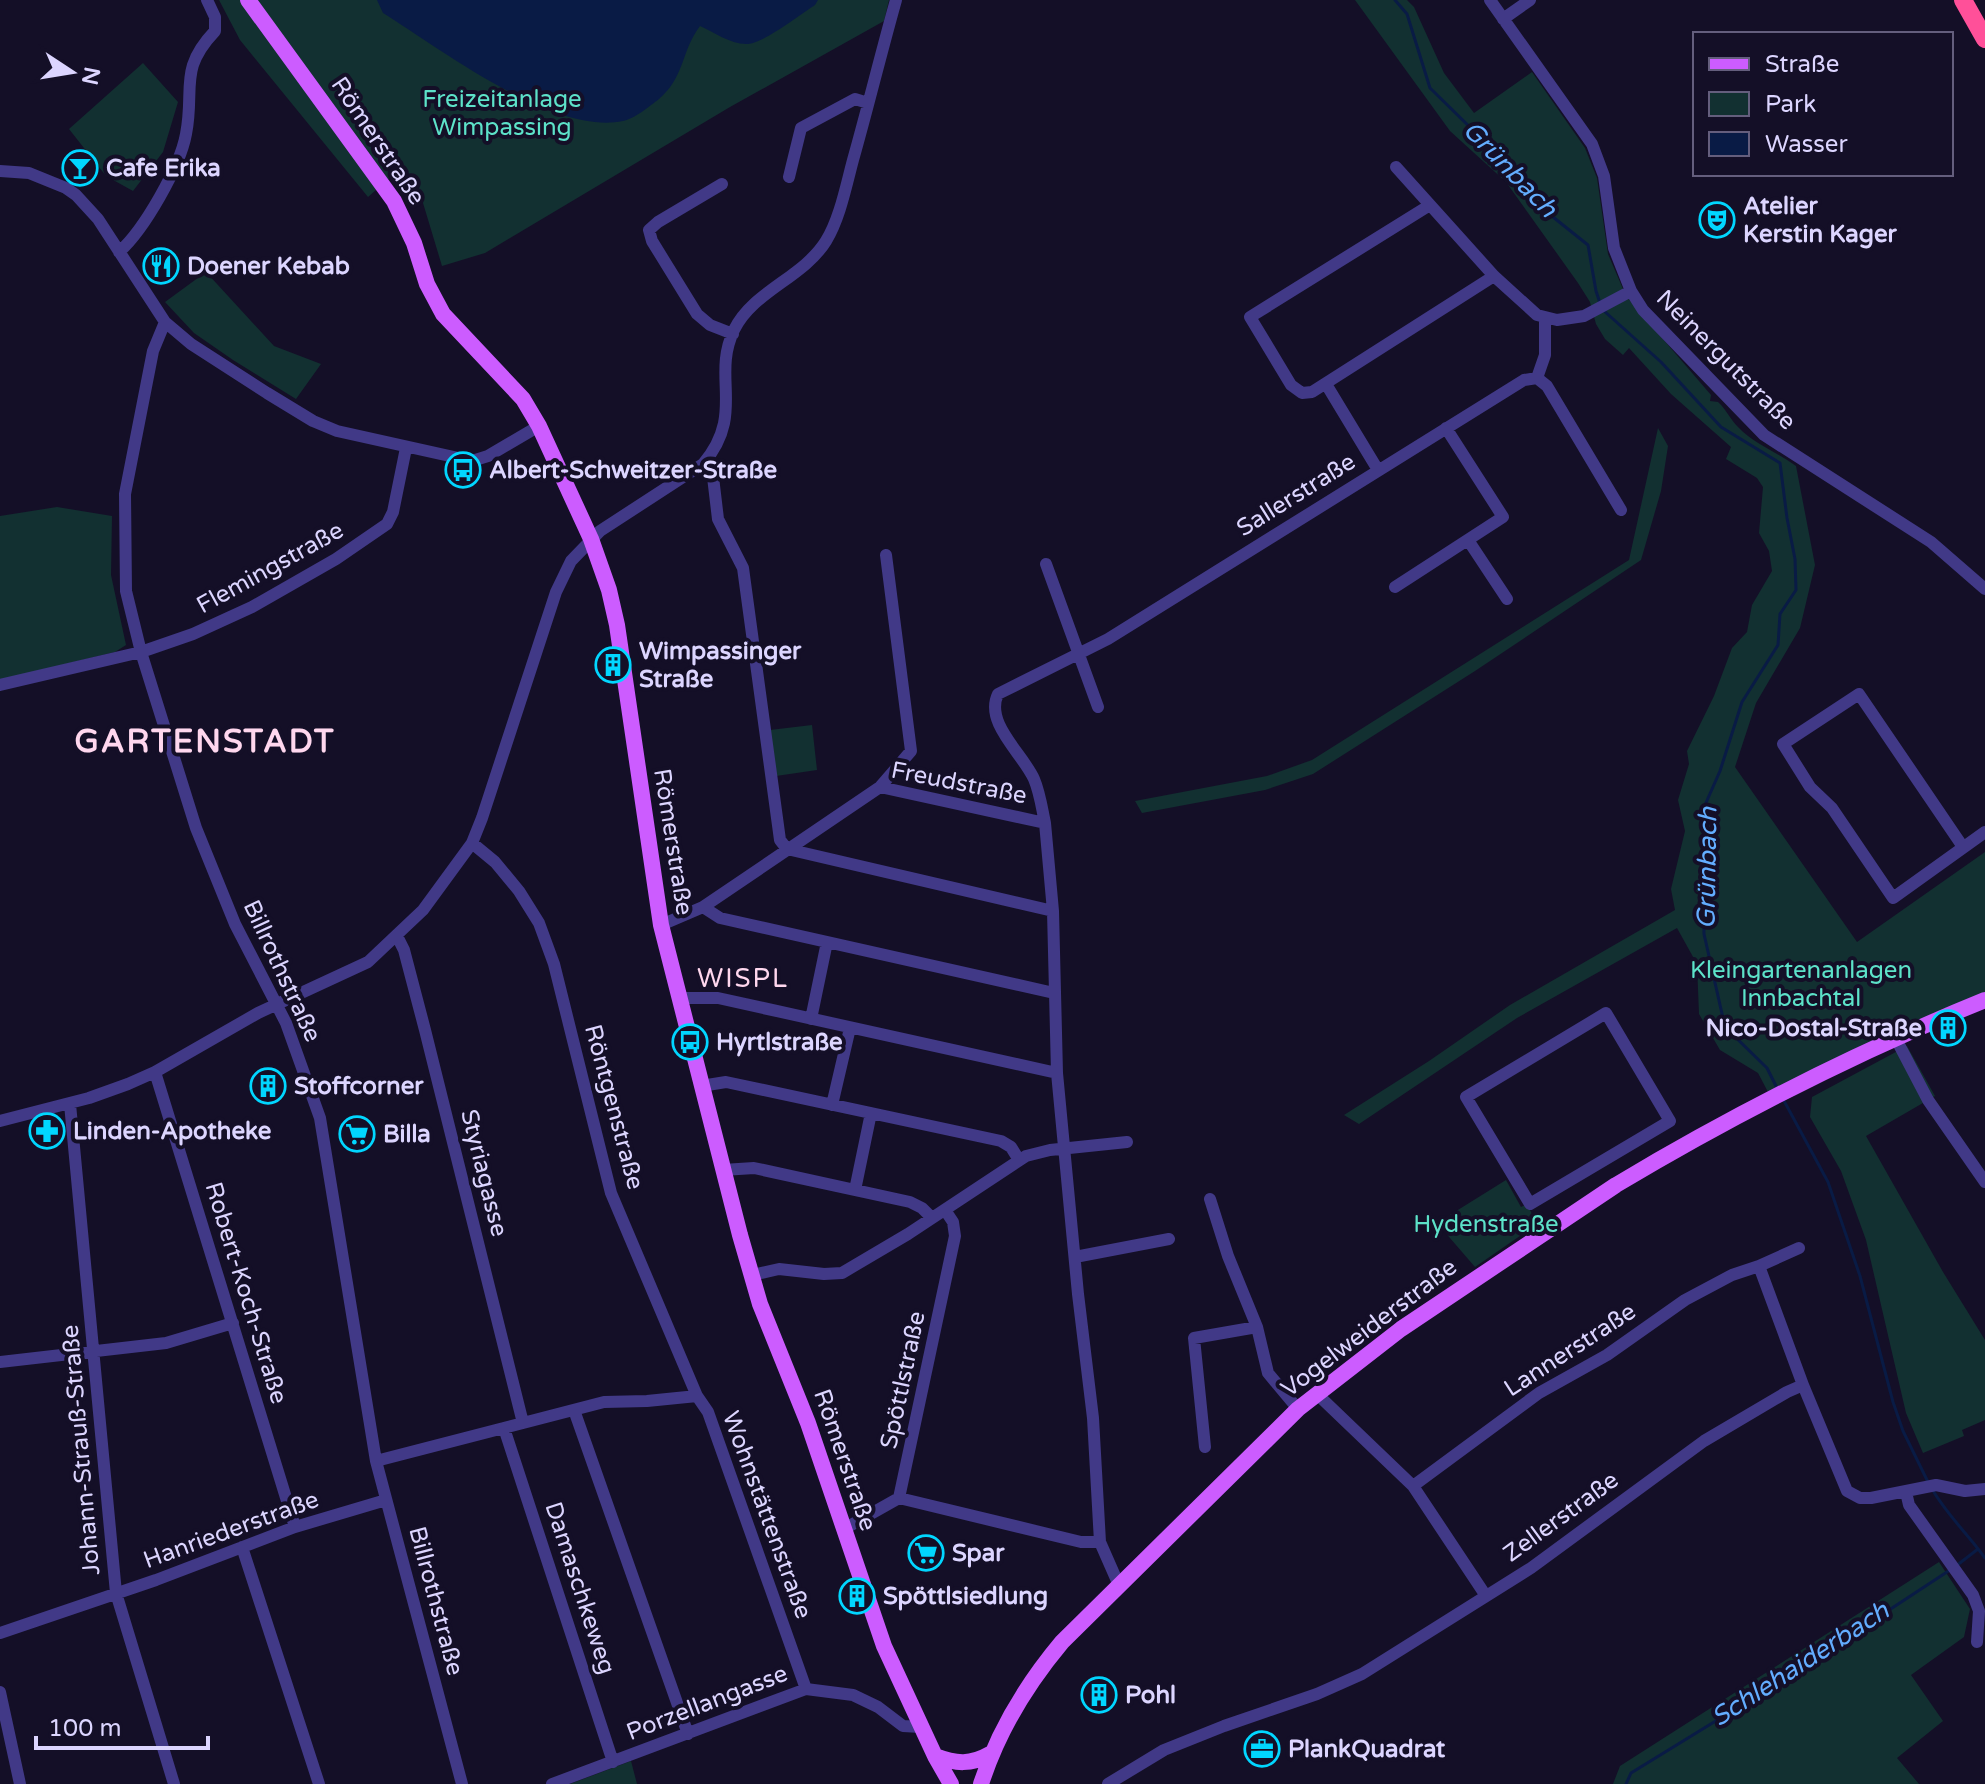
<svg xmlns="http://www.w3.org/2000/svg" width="1985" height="1784" viewBox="0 0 1985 1784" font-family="'Varela Round',sans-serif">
  <rect width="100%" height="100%" fill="#140f27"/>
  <path fill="#123031" d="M219 0H889L884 21 730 107 485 253 442 266 420 193 403 166 368 197 240 40Z
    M1355 0H1407L1414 7 1444 73 1474 113 1532 72 1585 148 1597 178 1608 254 1626 296 1711 395 1710 401 1718 402C1726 409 1730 419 1738 427 1754 444 1777 452 1796 466L1815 565 1800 628 1756 703 1735 767 1857 942 1985 852V993L1897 1028 1768 1092 1758 1073 1720 1050 1699 1014 1697 964 1677 928 1517 1018 1359 1124 1344 1115 1429 1061 1510 1005 1675 910 1671 889 1685 831 1678 800 1689 764 1687 751 1714 696 1732 648 1747 632 1752 605 1772 571 1769 551 1759 533 1763 487 1757 478 1726 459 1731 447 1671 394 1629 348 1623 355 1605 339 1596 324 1590 302 1578 283 1506 182 1450 131Z
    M143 63 178 102 163 152 133 191 106 176 69 129Z
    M206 272 274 346 321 364 296 399 233 360 194 333 165 302Z
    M1658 428 1668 446 1661 491 1641 560 1475 671 1313 774 1265 790 1142 813 1135 801 1267 776 1312 760 1629 560Z
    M57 507 112 516 111 575 126 645 115 652 0 680V516Z
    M812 725 817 770 776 776 770 730Z
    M1907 1046 1935 1096 1866 1136 1943 1272 1985 1340V1420L1962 1430 1964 1436 1923 1453 1906 1413 1866 1240 1841 1171 1810 1117 1812 1097Z
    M1506 1180 1521 1207 1527 1204 1537 1224 1475 1267 1437 1223Z
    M1939 1562 1970 1609 1964 1637 1911 1675 1943 1721 1897 1758 1919 1784H1613L1620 1766Z
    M631 1761 637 1784H570Z"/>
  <path fill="#091b45" d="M377 0H818L815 5C801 14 762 44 748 44 731 45 714 32 700 26 681 51 685 77 659 99 650 106 634 119 623 121 554 136 441 49 383 13Z"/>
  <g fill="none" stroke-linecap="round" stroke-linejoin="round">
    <path stroke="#091b45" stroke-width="3" d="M1395 0 1407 14 1430 88 1482 139 1538 205 1588 245 1596 291 1600 303
      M1603 310 1661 362 1721 427 1780 463 1787 518 1795 559 1796 590 1780 614 1778 645 1742 702 1720 771 1705 805 1712 856 1703 877 1704 934 1725 1027 1767 1068 1777 1088
      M1783 1099 1828 1182 1860 1276 1893 1402 1903 1431 1928 1482
      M1932 1489C1947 1515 1967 1533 1985 1558
      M1956 1566 1978 1549
      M1626 1784 1631 1773 1781 1681 1950 1570"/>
    <path stroke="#413987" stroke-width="12" d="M1490 0 1592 144 1604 176 1614 248 1631 291 1643 310 1764 435 1931 542 1985 589
      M1503 19 1530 0
      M1396 167 1494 276 1537 315 1557 320 1584 316 1631 291
      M0 171 29 173 66 188 76 195 98 219 165 322 191 344 267 393 313 421 337 431 472 461 488 456 539 426
      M789 177 801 128 855 99 868 103
      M722 184 658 222 649 230 652 241 697 314 710 325 733 334
      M1430 205 1250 317 1291 385 1302 393 1312 392 1494 276
      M119 252C144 230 180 167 186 134 195 88 178 70 215 31V17L207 0
      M165 322 153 351 125 494 126 591 141 652 196 828 235 924 286 1023 320 1118 376 1461 462 1784
      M1537 378 1545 355V319
      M1326 384 1378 470
      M703 464 713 477 718 519 743 568 780 840 787 849 1053 911
      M1468 540 1507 599
      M1046 564 1098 707
      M1395 587 1503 517 1446 428
      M0 685 141 652 193 634 252 607 336 559 387 524 393 512 406 448
      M880 787 911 751 886 555
      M1045 823C1042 809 1040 793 1034 779 1023 754 984 723 998 694L1108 639 1524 380 1537 378 1547 386 1621 510
      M472 843 495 862 519 891 539 923 554 964 611 1193 697 1396
      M1963 847 1859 694 1783 744 1810 787 1832 808 1893 898 1985 832
      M703 907 720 918 1054 993
      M661 925 703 907 880 787 1045 823 1053 911 1057 1073 1078 1294 1093 1418 1100 1542 1118 1583
      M397 936 404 950 425 1030 523 1423
      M679 998H718L1057 1073
      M1606 1013 1670 1121 1530 1204 1466 1097Z
      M811 1019 827 942
      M1895 1037 1928 1100 1985 1182
      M155 1072 295 1527
      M701 1086 726 1082 1001 1141 1011 1147 1019 1160
      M70 1104 116 1593 174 1784
      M832 1105 850 1028
      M0 1121 89 1098 128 1084 155 1072 258 1013 368 962 423 910 472 843 482 818 556 592 571 561 600 531 703 464C746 413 711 378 734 330 753 291 803 278 826 241 840 218 846 186 853 160 868 107 881 53 896 0
      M723 1170 754 1168 910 1202 922 1208 932 1218
      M855 1190 871 1113
      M1210 1199 1228 1256 1257 1327 1268 1373 1298 1409
      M1075 1257 1169 1239
      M1759 1266 1799 1248
      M752 1275 779 1269 824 1274 842 1273 908 1234 1026 1156 1050 1150 1127 1142
      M0 1362 166 1343 233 1323
      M1317 1394 1413 1486 1486 1596
      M574 1410 688 1734
      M504 1428 613 1762
      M1205 1447 1194 1338 1257 1327
      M376 1461 604 1402 647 1401 697 1396 708 1412 806 1689
      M1413 1486 1539 1393 1607 1355 1685 1300 1732 1275 1759 1266 1803 1385
      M1906 1492 1909 1505 1973 1595 1979 1611 1977 1642
      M899 1498 1081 1542H1100
      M844 1529 899 1498 955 1236 953 1222 945 1210
      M242 1547 319 1784
      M0 1633 156 1580 295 1527 386 1500
      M0 1692 20 1784
      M552 1784 806 1689 853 1695 878 1707 903 1726 921 1727
      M1108 1784 1164 1750 1224 1726 1317 1694 1362 1674 1531 1568 1704 1441 1787 1392 1803 1385 1847 1491 1860 1498H1871L1936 1485 1965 1491 1985 1489"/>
    <path stroke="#cc5cff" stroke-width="16" d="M248 0 394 201 414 243 427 284 443 314 523 399 539 426 591 539 609 590 617 625 661 925 740 1235 760 1304 808 1423 884 1646 935 1756 951 1784
      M935 1756C956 1764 971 1765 990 1754
      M981 1784C998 1731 1026 1685 1062 1642L1298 1409 1401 1329 1616 1185C1735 1114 1857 1052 1985 1000"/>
    <path stroke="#ff5099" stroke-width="18" d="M1963 0 1985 39"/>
  </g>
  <defs>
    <symbol id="bar-ring" viewBox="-11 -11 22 22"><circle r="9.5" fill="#140f27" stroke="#01d6ff" stroke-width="1.5"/><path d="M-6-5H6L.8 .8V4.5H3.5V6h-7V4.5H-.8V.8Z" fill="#01d6ff"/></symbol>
    <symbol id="theatre-ring" viewBox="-11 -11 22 22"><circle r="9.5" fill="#140f27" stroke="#01d6ff" stroke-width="1.5"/><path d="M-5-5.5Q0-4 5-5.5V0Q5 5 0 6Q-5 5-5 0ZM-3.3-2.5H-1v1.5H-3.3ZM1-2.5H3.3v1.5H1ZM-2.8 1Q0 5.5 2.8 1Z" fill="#01d6ff"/></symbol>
    <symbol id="restaurant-ring" viewBox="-11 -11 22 22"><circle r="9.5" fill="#140f27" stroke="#01d6ff" stroke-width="1.5"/><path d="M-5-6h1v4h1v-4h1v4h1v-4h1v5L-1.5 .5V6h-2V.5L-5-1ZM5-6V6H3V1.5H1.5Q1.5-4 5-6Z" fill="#01d6ff"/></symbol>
    <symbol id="bus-ring" viewBox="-11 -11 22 22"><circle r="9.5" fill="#140f27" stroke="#01d6ff" stroke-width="1.5"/><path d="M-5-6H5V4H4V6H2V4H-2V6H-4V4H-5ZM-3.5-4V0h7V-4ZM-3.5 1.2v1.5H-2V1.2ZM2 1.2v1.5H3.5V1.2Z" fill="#01d6ff"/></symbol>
    <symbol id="building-ring" viewBox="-11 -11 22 22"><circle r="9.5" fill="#140f27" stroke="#01d6ff" stroke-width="1.5"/><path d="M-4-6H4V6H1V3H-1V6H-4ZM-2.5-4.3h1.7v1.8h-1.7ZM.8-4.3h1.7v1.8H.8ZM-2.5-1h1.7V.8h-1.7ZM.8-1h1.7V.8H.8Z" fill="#01d6ff"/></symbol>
    <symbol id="pharmacy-ring" viewBox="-11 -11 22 22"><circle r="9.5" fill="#140f27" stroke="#01d6ff" stroke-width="1.5"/><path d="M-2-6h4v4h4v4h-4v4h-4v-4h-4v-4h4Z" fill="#01d6ff"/></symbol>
    <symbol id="supermarket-ring" viewBox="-11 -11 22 22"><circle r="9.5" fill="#140f27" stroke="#01d6ff" stroke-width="1.5"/><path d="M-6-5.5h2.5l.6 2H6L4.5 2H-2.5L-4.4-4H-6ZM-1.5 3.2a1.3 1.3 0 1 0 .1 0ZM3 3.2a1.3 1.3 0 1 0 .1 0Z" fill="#01d6ff"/></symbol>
    <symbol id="office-ring" viewBox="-11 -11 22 22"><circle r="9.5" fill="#140f27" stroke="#01d6ff" stroke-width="1.5"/><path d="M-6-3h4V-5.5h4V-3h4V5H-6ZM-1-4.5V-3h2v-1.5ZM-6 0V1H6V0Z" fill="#01d6ff"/></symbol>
  </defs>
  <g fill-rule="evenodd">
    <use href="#bar-ring" x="60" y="148" width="40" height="40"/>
    <use href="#theatre-ring" x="1697" y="200" width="40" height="40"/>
    <use href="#restaurant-ring" x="141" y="246" width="40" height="40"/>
    <use href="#bus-ring" x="443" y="450" width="40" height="40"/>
    <use href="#building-ring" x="593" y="645" width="40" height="40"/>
    <use href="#building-ring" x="1928" y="1008" width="40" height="40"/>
    <use href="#bus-ring" x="670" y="1022" width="40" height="40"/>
    <use href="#building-ring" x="248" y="1066" width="40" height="40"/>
    <use href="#pharmacy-ring" x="27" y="1111" width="40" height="40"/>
    <use href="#supermarket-ring" x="337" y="1114" width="40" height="40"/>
    <use href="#supermarket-ring" x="906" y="1533" width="40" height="40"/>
    <use href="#building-ring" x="837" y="1576" width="40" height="40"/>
    <use href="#building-ring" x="1079" y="1675" width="40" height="40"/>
    <use href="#office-ring" x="1242" y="1729" width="40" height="40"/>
  </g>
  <g text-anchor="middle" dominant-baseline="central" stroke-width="8" stroke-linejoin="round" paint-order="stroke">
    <g font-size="24" fill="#5de2c9" stroke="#140f27">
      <text x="502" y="99">Freizeitanlage<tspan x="502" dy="28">Wimpassing</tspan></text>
      <text x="1801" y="970">Kleingartenanlagen<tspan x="1801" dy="28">Innbachtal</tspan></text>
      <text x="1486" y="1224">Hydenstraße</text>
    </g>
    <g font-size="24" fill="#dcd5ff" stroke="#140f27">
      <text transform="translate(378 141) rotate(56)">Römerstraße</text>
      <text transform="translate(1726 360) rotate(45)">Neinergutstraße</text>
      <text transform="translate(1296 495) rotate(-32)">Sallerstraße</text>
      <text transform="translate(270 568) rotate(-29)">Flemingstraße</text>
      <text transform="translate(959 783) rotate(11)">Freudstraße</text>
      <text transform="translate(673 842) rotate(81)">Römerstraße</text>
      <text transform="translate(282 971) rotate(65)">Billrothstraße</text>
      <text transform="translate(614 1107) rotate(75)">Röntgenstraße</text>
      <text transform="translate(484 1173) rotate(76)">Styriagasse</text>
      <text transform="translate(246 1293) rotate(73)">Robert-Koch-Straße</text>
      <text transform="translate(1369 1328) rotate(-37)">Vogelweiderstraße</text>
      <text transform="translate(1570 1350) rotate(-33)">Lannerstraße</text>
      <text transform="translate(903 1380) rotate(-78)">Spöttlstraße</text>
      <text transform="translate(81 1450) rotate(-95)">Johann-Strauß-Straße</text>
      <text transform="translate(845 1460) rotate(71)">Römerstraße</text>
      <text transform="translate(767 1515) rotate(70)">Wohnstättenstraße</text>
      <text transform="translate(1561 1517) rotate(-36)">Zellerstraße</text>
      <text transform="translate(231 1530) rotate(-20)">Hanriederstraße</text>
      <text transform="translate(580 1588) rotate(72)">Damaschkeweg</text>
      <text transform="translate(436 1601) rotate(75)">Billrothstraße</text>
      <text transform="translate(707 1703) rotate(-21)">Porzellangasse</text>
    </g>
    <g font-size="24" font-weight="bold" fill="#dcd5ff" stroke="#140f27" text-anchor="start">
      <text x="106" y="168">Cafe Erika</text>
      <text x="1743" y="206">Atelier<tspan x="1743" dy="28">Kerstin Kager</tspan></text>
      <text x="187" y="266">Doener Kebab</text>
      <text x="489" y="470">Albert-Schweitzer-Straße</text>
      <text x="639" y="651">Wimpassinger<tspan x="639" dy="28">Straße</tspan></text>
      <text x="1922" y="1028" text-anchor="end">Nico-Dostal-Straße</text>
      <text x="716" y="1042">Hyrtlstraße</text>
      <text x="294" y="1086">Stoffcorner</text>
      <text x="73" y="1131">Linden-Apotheke</text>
      <text x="383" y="1134">Billa</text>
      <text x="952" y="1553">Spar</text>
      <text x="883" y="1596">Spöttlsiedlung</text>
      <text x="1125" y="1695">Pohl</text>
      <text x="1288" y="1749">PlankQuadrat</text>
    </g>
    <g font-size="26" font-style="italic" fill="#63adff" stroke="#140f27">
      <text transform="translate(1510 169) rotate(46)">Grünbach</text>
      <text transform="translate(1707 868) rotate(-89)">Grünbach</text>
      <text transform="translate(1800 1664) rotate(-33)">Schlehaiderbach</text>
    </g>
    <g font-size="26" letter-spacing="2" fill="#ffd7ee" stroke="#140f27">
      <text x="743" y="978">WISPL</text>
    </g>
    <g font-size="32" font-weight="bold" letter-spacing="2" fill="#ffd7ee" stroke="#140f27">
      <text x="205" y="742">GARTENSTADT</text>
    </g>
  </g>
  <rect x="1693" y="32" width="260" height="144" fill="#140f27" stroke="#645e7d" stroke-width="2"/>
  <rect x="1709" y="58" width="40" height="12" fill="#cc5cff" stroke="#645e7d" stroke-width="2"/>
  <text x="1765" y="72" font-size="24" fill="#dcd5ff">Straße</text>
  <rect x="1709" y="92" width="40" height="24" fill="#123031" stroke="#645e7d" stroke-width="2"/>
  <text x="1765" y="112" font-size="24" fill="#dcd5ff">Park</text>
  <rect x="1709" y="132" width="40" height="24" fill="#091b45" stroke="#645e7d" stroke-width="2"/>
  <text x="1765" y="152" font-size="24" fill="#dcd5ff">Wasser</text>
  <g transform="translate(72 72) rotate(102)" stroke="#140f27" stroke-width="6" paint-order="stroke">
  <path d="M0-6L14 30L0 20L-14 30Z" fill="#dcd5ff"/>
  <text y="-12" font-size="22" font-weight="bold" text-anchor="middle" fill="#dcd5ff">N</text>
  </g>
  <path d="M36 1736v12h172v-12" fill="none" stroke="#dcd5ff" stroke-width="4"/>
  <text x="48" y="1736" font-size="24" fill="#dcd5ff" stroke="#140f27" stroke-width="6" paint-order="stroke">100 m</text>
</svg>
